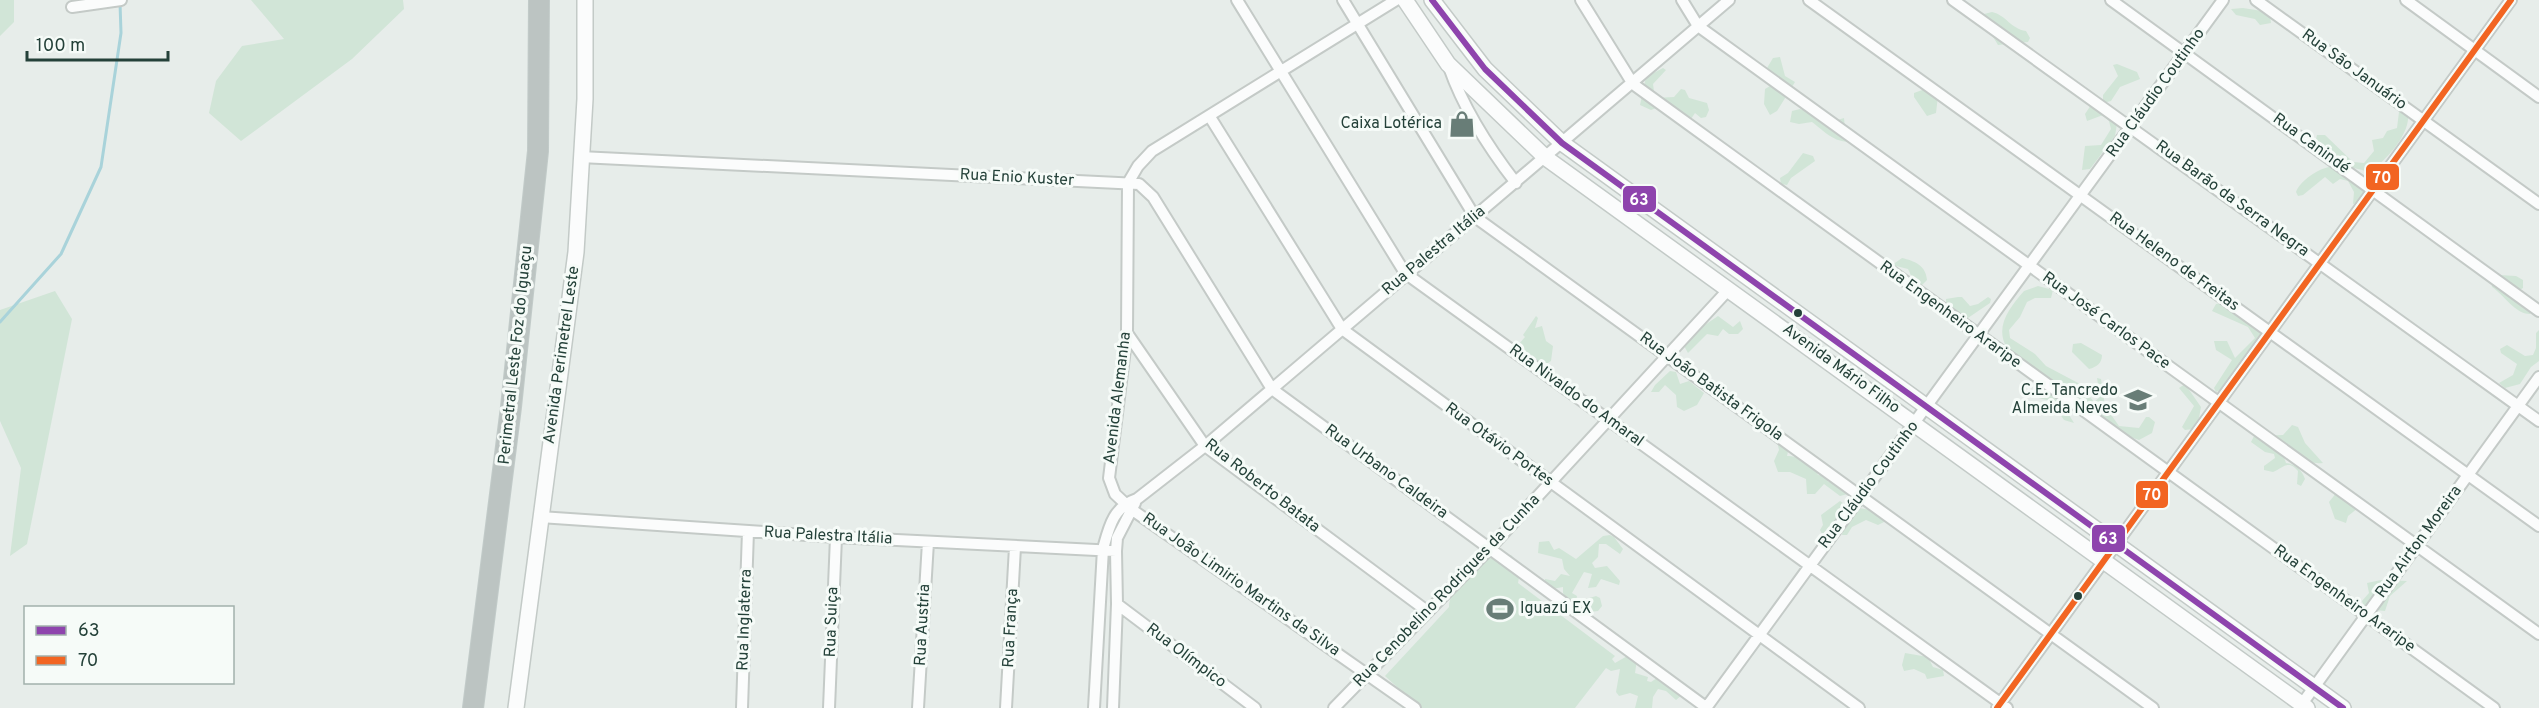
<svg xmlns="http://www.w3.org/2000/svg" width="2539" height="708" viewBox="0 0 2539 708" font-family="Overpass,sans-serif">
  <rect width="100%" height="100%" fill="#e7edea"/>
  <path fill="#d1e5d7" d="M0 0H14V22L0 36Z
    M251 0H403L404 9 352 59 241 141 209 113 216 81 242 46 284 39Z
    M2243 8 2262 11 2270 16 2271 23 2260 25 2255 19 2236 15 2231 9Z
    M1992 12C2006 15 2011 29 2026 31L2030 38 2028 42 1998 45 1980 15Z
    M1780 57 1785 76 1795 82 1777 111 1770 115 1764 104 1765 89 1770 86 1781 90 1782 82 1767 68 1773 58Z
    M2117 64 2137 72 2140 79 2120 87 2111 101 2103 103V95L2118 76 2113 65Z
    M1663 68 1666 70 1653 84 1655 98 1674 97 1681 89 1685 90 1689 98 1707 103 1709 110 1706 117 1701 118 1695 113 1691 119 1659 107 1651 110 1640 105 1646 77Z
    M1925 89 1938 96 1936 113 1927 116 1914 97V93Z
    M2091 105 2117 124 2115 136 2090 169 2082 170 2085 146 2101 145 2111 129 2109 121 2103 115 2087 121 2085 114Z
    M1800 109 1834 121 1844 118 1845 129 1851 142C1833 142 1825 132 1812 122L1799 124 1790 122 1792 111Z
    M2402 110 2408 115C2410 135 2385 161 2370 172L2350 167 2315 143 2317 135H2325L2353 162 2364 163 2374 151 2372 140 2383 138 2387 131 2397 128 2399 112Z
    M1803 153 1813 156 1815 161 1791 178 1787 185 1781 184 1780 178 1788 173Z
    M2330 167 2342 169 2363 183C2364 193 2364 202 2353 204L2354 192 2348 181 2340 179 2333 184 2325 177 2303 195 2298 196 2296 192C2300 181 2319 168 2330 167Z
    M1902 258C1914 261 1926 265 1927 280L1921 286 1914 282 1908 269 1892 265Z
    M2499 275 2516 276 2523 280V288L2514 293 2531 310 2530 314C2515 314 2504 295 2492 287L2491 279Z
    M2038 286 2053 290 2051 298H2035L2027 302 2020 317 2009 330 2010 338 2035 354 2046 366 2080 384 2094 402 2100 397 2097 378 2101 379 2105 406 2119 426 2139 428 2146 417H2149L2155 422 2152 433 2139 440 2124 435 2099 414 2084 406 2068 389 2052 383 2007 348C1994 327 2010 307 2024 291Z
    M55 291 72 319 27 544 10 556 21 468 0 421V310Z
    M1958 297H1962L1970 306 1978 304 1988 297 1991 299 1990 303 1965 320 1946 303V299Z
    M2223 303 2260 331V338L2223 389 2216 392 2214 388 2232 360 2216 350 2214 341H2227L2235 358 2255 338 2248 327 2212 311 2216 304Z
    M1536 316 1538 318 1535 328 1542 326 1546 341 1553 346 1551 361 1542 367 1518 349V345L1525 337 1523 335Z
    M1718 316 1733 327 1740 321 1743 329 1738 334H1729L1723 329 1718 336 1707 334 1688 353 1683 344 1693 333Z
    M2539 330V361L2531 367 2520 384 2505 388 2499 383 2513 375 2517 364 2501 353 2500 349 2507 345 2525 356 2533 355 2536 348V333Z
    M2081 343 2102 355C2102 363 2097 367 2089 369L2072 352 2073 344Z
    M1670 371 1676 372 1680 384 1689 381 1704 393 1697 405 1684 411 1677 407 1676 395 1665 385 1659 392H1651L1655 385Z
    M2185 384 2201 407 2199 418 2193 429 2185 430 2182 427 2194 406 2179 388Z
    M2044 388 2055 392 2074 423 2064 420 2051 401 2034 397 2036 391Z
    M2292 425 2298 427 2305 443 2323 463C2306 465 2300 455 2288 444L2281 449 2286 463C2295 464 2302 470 2305 479L2301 486 2297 484 2298 471C2288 459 2283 468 2273 472L2264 470V466L2275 458 2274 454 2265 452 2251 442 2254 436 2283 435Z
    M1777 441 1789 447 1787 456C1798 456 1814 464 1818 475L1827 476 1828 482 1833 479 1848 494 1840 496 1824 484 1815 494H1807L1806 479 1790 472H1778L1774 461 1779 450Z
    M2337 492 2358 508 2348 516 2346 523 2335 519 2329 502Z
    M1840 501 1848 507 1834 527 1822 534 1820 530 1823 525 1821 515Z
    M1859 508 1872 510 1884 518V522L1878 525 1866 520 1852 527 1847 535H1842L1843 528Z
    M1610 535 1614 537 1623 549 1620 554 1606 544H1599L1598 557 1592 563 1595 568 1607 566 1620 581 1619 585 1601 579 1596 587 1588 588 1592 574 1584 572 1572 593 1577 596 1576 602 1596 596 1600 598 1602 606 1598 611 1590 612 1585 607 1569 603 1563 593V587L1552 589 1545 584V579L1555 581 1561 574 1570 576 1564 569 1562 559 1538 553 1539 542 1549 541 1554 550 1559 548 1576 559 1603 536Z
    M1503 555H1511L1521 566 1518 583 1615 656 1612 659 1615 663 1629 655 1637 660 1635 673 1648 677 1647 681 1651 682 1660 676 1682 695 1676 700 1666 691 1658 689 1653 697 1652 708H1635L1638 696 1630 693 1619 696 1616 692 1620 669 1611 671 1606 668 1575 708H1420L1385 676 1449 607C1449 587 1474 570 1488 556L1496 561Z
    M2381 580 2407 581 2390 596 2385 611 2365 609 2362 601 2369 593 2367 583Z
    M1905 653 1928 657 1933 667 1943 670 1944 676 1927 679 1925 674 1914 669 1904 671 1902 665Z"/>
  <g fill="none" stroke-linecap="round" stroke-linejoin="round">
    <path stroke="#a9d3da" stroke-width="3" d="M0 322 61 254 101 167 121 33 120 3"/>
    <defs>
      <path id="street" d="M1237 0 1405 273 2007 708
        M1343 0 1475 217 2153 708
        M1581 0 1633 84 2494 708
        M1682 0 1698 26 2539 634
        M1809 0 2539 526
        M1953 0 2539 421
        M2111 0 2539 311
        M2256 0 2539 204
        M2406 0 2539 97
        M72 7 121 0
        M1449 67C1464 110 1488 147 1516 183
        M1210 117 1342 329 1859 708
        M580 157 1139 184 1153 197 1272 389 1707 708
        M1128 183 1127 333 1109 478 1115 494 1131 509 1415 708
        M1128 183 1138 166 1152 151 1396 0
        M1127 333 1205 446 1427 611
        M540 517 836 537 1116 551
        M1117 604 1255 708
        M742 708 748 531
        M829 708 836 537
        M918 708 928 542
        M1006 708 1015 547
        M1094 708 1103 549C1109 527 1113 507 1137 499L1205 446 1729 0
        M1113 708 1117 604 1116 551 1117 538 1135 503
        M1334 708 1490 548 1729 289
        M1706 708 2223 0
        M1997 708 2511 0
        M2299 708 2539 377"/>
      <path id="secondary" d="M1405 0 1448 64 1546 158 2307 708
        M1432 0 1485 69 1562 143 2343 708
        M516 708 576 252 585 99V0"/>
      <path id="highway" d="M473 708 511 407 538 151 539 0"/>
    </defs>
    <use href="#street" stroke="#c4cac7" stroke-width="14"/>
    <use href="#secondary" stroke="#c3cac7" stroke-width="18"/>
    <use href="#highway" stroke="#c2cbc9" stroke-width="22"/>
    <use href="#street" stroke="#fbfcfc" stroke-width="10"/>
    <use href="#secondary" stroke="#fbfcfc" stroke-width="15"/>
    <use href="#highway" stroke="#bcc4c2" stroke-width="20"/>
    <defs>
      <path id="bus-1" d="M1432 0 1485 69 1562 143 2343 708"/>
      <path id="bus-2" d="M1997 708 2511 0"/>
    </defs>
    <use href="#bus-1" stroke="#f6fbf8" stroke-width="10"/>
    <use href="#bus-2" stroke="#f6fbf8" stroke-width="10"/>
    <use href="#bus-1" stroke="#8e44ad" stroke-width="6"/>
    <use href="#bus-2" stroke="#f26522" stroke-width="6"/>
  </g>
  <defs>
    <symbol id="shop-bare" viewBox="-9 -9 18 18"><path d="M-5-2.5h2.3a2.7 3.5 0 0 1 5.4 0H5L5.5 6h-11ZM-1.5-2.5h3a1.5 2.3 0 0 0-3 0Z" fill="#687d77" stroke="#f6fbf8" stroke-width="2.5" paint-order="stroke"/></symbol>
    <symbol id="school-bare" viewBox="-9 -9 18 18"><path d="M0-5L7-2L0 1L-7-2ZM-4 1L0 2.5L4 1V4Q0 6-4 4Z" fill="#687d77" stroke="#f6fbf8" stroke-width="2.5" paint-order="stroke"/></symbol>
    <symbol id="stadium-bare" viewBox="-9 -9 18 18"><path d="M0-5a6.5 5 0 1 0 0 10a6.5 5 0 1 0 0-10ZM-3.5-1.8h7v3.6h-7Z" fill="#687d77" stroke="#f6fbf8" stroke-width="2.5" paint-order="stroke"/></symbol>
  </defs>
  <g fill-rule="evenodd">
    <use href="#shop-bare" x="1443" y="105" width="38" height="38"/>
    <use href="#school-bare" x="2119" y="381" width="38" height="38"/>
    <use href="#stadium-bare" x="1481" y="590" width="38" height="38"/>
  </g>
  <g fill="#244139" stroke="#f6fbf8" stroke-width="2">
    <circle cx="1798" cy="313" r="5"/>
    <circle cx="2078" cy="596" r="5"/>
  </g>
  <g text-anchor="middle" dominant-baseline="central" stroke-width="6" stroke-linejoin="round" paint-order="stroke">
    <g font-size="16" fill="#244139" stroke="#f6fbf8">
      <text transform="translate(2354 70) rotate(36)">Rua São Januário</text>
      <text transform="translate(2156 93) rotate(-54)">Rua Cláudio Coutinho</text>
      <text transform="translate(2311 144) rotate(36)">Rua Canindé</text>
      <text transform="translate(1017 178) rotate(3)">Rua Enio Kuster</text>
      <text transform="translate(2232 199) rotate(36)">Rua Barão da Serra Negra</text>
      <text transform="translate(1434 251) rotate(-40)">Rua Palestra Itália</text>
      <text transform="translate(2174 262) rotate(36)">Rua Heleno de Freitas</text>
      <text transform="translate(1950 315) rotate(36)">Rua Engenheiro Araripe</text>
      <text transform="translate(2106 321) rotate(36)">Rua José Carlos Pace</text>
      <text transform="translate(516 355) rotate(-84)">Perimetral Leste Foz do Iguaçu</text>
      <text transform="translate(562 355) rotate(-82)">Avenida Perimetrel Leste</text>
      <text transform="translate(1841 369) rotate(36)">Avenida Mário Filho</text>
      <text transform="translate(1711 387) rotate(36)">Rua João Batista Frigola</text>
      <text transform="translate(1576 396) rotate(36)">Rua Nivaldo do Amaral</text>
      <text transform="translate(1118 398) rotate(-83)">Avenida Alemanha</text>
      <text transform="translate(1499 445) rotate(36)">Rua Otávio Portes</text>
      <text transform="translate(1386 472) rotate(36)">Rua Urbano Caldeira</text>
      <text transform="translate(1869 485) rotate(-53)">Rua Cláudio Coutinho</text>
      <text transform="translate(1262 486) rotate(38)">Rua Roberto Batata</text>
      <text transform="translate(828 536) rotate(3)">Rua Palestra Itália</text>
      <text transform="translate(2419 542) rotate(-54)">Rua Airton Moreira</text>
      <text transform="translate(1241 585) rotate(35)">Rua João Limirio Martins da Silva</text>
      <text transform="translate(1447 591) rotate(-46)">Rua Cenobelino Rodrigues da Cunha</text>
      <text transform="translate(2344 599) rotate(36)">Rua Engenheiro Araripe</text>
      <text transform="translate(745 620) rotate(-88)">Rua Inglaterra</text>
      <text transform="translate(832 622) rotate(-88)">Rua Suiça</text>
      <text transform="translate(923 625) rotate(-87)">Rua Austria</text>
      <text transform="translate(1011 628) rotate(-87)">Rua França</text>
      <text transform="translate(1186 656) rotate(37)">Rua Olímpico</text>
    </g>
    <g font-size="16" fill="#244139" stroke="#f6fbf8" text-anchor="end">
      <text x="1442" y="124">Caixa Lotérica</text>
      <text x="2118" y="391">C.E. Tancredo<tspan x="2118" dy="18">Almeida Neves</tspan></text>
      <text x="1520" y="609" text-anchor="start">Iguazú EX</text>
    </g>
  </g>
  <g stroke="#f6fbf8" stroke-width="2">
    <rect x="2365" y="163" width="35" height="28" rx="6" fill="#f26522"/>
    <rect x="1622" y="185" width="35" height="28" rx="6" fill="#8e44ad"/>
    <rect x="2135" y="480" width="34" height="29" rx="6" fill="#f26522"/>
    <rect x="2091" y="524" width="35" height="29" rx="6" fill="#8e44ad"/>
  </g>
  <g font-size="16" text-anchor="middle" font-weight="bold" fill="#fff">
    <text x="2382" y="183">70</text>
    <text x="1639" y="205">63</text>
    <text x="2152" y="500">70</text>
    <text x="2108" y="544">63</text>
  </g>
  <rect x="24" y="606" width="210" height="78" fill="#f6fbf8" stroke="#a2b1ac" stroke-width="1.5"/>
  <rect x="36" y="626" width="30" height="9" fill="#8e44ad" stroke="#a2b1ac" stroke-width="1.5"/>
  <text x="78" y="636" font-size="18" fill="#244139">63</text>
  <rect x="36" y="656" width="30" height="9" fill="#f26522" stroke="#a2b1ac" stroke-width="1.5"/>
  <text x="78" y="666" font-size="18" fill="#244139">70</text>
  <path d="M27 51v9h141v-9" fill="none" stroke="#244139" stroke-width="3"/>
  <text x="36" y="51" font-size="18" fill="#244139" stroke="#f6fbf8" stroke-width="4.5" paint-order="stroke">100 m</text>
</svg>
